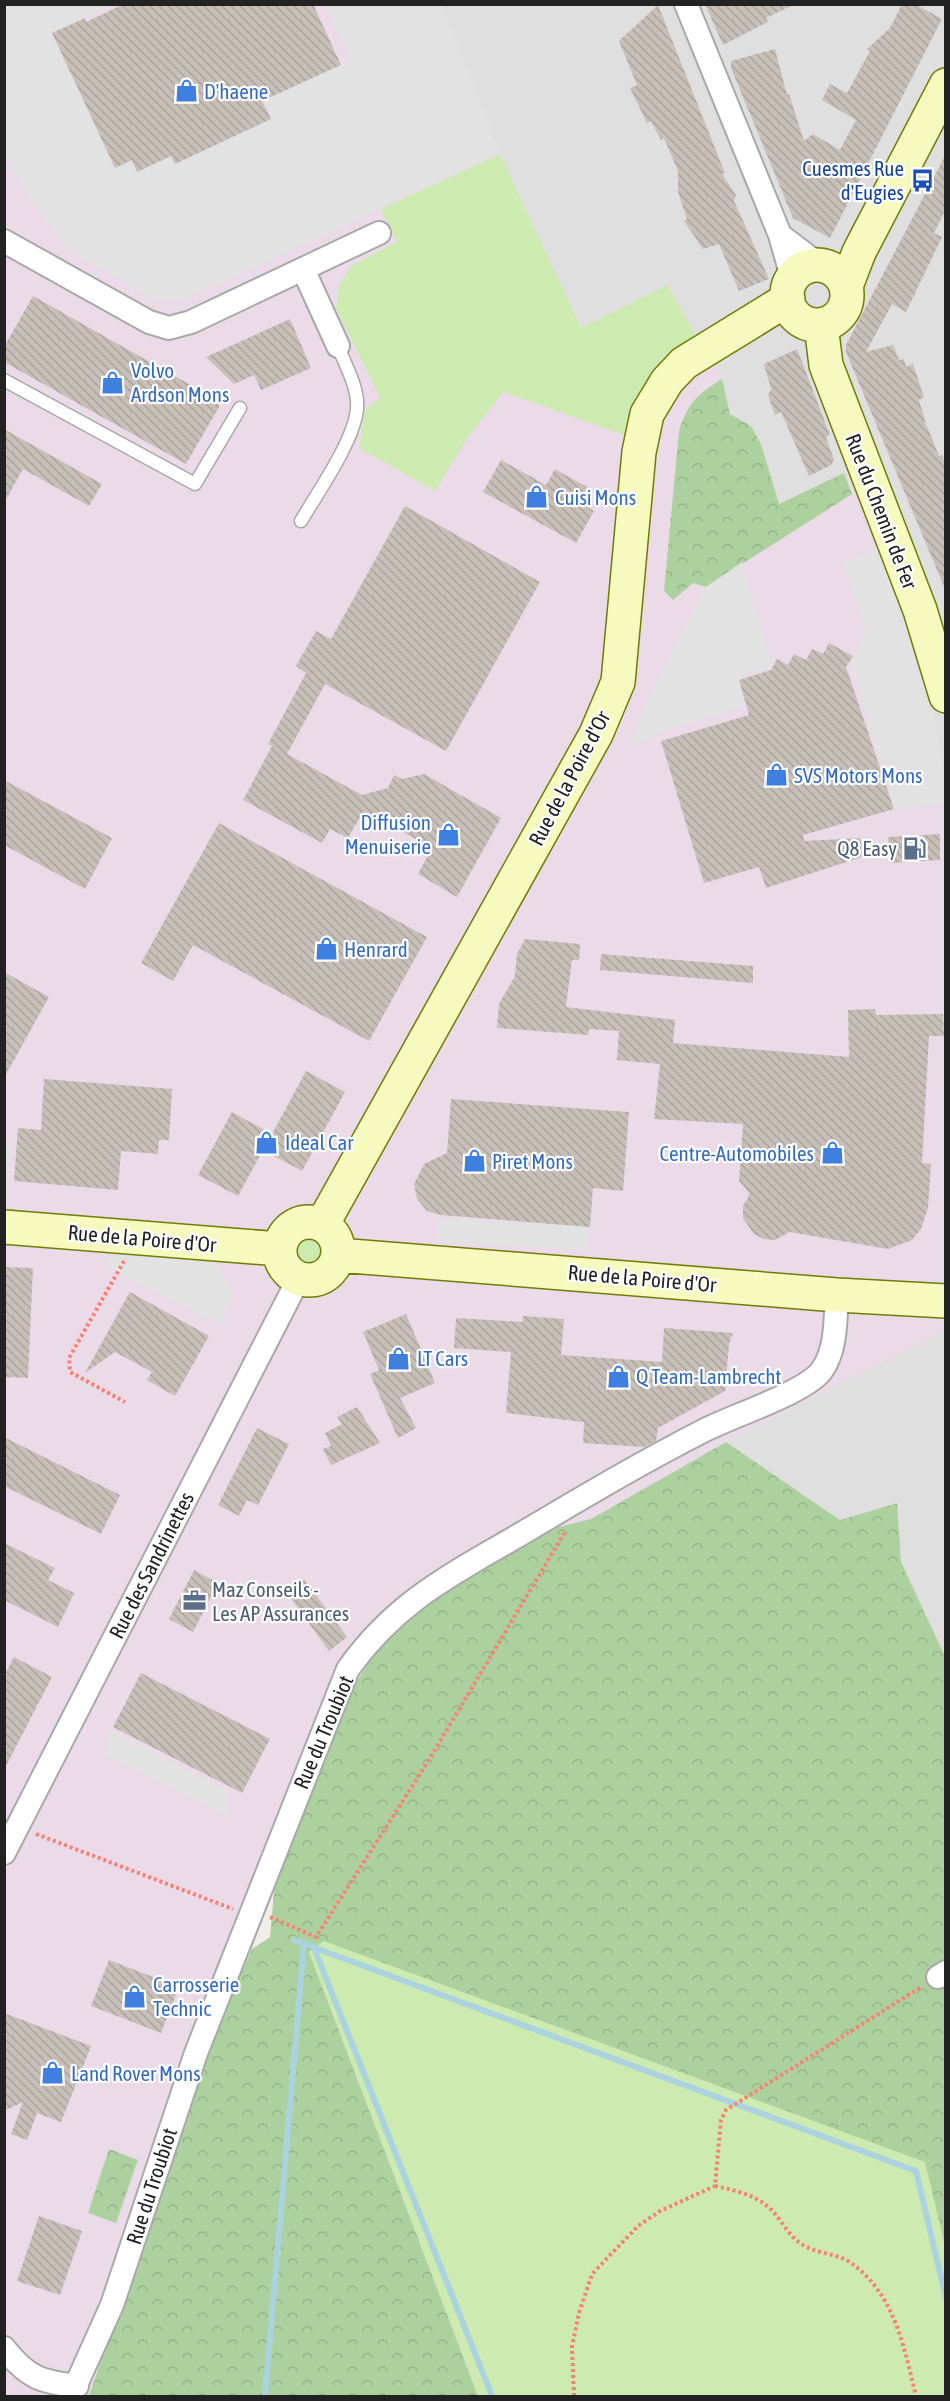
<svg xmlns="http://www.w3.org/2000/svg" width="950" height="2401" viewBox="0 0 950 2401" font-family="'Asap Condensed',sans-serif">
  <defs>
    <pattern id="forest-crowns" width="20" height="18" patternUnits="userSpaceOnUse" patternTransform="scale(1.5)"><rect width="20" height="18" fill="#add19e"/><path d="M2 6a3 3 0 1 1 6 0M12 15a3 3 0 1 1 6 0" fill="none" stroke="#95b388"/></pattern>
    <pattern id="building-back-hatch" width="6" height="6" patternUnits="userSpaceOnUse" patternTransform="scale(1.5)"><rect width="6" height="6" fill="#c7bfb8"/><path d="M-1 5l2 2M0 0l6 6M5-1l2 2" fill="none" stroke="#aba49e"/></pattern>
  </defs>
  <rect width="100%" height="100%" fill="#f2efe9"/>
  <path fill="#e0dfdf" d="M441 5H945V787L933 706 907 617 860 489 852 494 844 473 779 504 761 444 751 426 730 414 722 379 581 328 500 154Z
    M945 1325V1656L901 1562 896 1503 840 1520 705 1430Z"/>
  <path fill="#ebdbe8" d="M5 5H441L500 154 581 328 667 285 722 379 730 414 779 504 844 473 852 493 860 489 907 617 933 706 946 787 945 1330 726 1442 591 1520 542 1531 344 1702 252 1949 206 2050 89 2396H5Z"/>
  <path fill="#cdebb0" d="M500 154 581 328 667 285 696 335 673 351 627 436 503 392 468 437 435 491 359 448 365 410 380 398 336 308 339 285 351 266 397 242 381 209Z
    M293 1251a15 15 0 1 1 30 0a15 15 0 1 1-30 0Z
    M325 1887 666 2065 926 2162 945 2246V2396H478L309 1952Z"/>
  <path fill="url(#forest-crowns)" d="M722 379 730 414 751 426 761 444 779 504 844 473 852 494 706 587 693 583 673 600 664 591 679 431C688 402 698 394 722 379Z
    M726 1442 840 1520 897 1503 901 1562 945 1656V2246L925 2162 324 1941 309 1952 478 2396H89L206 2050 252 1949 270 1937 274 1891 344 1702 376 1651 424 1605 542 1531 591 1519Z
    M109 2149 138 2160 116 2223 88 2213Z"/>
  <path fill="#e2e2e2" d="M4 5H112L52 34 87 107 124 155 131 169 173 151 184 158 273 115 266 100 350 59 324 5H441L500 154 184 299 155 300 69 250 33 205 5 156Z
    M882 547 907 617 933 706 944 775 945 803 896 810 850 663 866 631 843 563Z
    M742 562 772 667 741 676 750 704 664 731 629 747 651 692 706 587Z
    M4 1139 12 1146 5 1217H4Z
    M438 1218 590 1226 588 1250 436 1242Z
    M112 1245 218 1256V1263L233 1294 220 1325 107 1267Z
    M110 1730 229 1792 227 1815 105 1755Z"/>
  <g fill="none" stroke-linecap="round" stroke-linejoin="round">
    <path stroke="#aad3df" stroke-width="6" d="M294 1940 916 2171 946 2298
      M314 1948 492 2396
      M265 2396 304 1944"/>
  </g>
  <path fill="url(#building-back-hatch)" d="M124 4H313L341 65 262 101 271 119 175 164 171 156 137 172 132 160 115 168 52 33 85 18 86 22Z
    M705 4H795L766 18 768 22 723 45Z
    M902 4H915L942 19 830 238 793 218 731 68V61L775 49 787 95 789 94 804 141 813 134 840 150 856 120 822 100 830 84 847 93 870 51 867 49 890 28Z
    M658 5 725 173 722 174 736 195 734 201 769 279 739 291 719 244 703 249 684 221 687 219 678 192V171L664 138 661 140 651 121 647 123 630 88 637 85 619 41Z
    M945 156V211L934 233 942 237 906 312 892 304 866 352 893 345 899 360 904 359 906 367 913 364 924 397 919 400 926 424 939 456 942 455 945 464V589L846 352V345Z
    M33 296 219 401V407L186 464 4 362V347Z
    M290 319 311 368 261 390 254 375 234 384 206 357Z
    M797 349 830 435 826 437 834 460 831 465 809 476 781 412 775 415 768 395 771 389 764 364Z
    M4 429 102 484 89 506 23 469 4 503Z
    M501 460 546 485 555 469 587 487 579 502 594 511 576 543 483 492Z
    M405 506 540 582 446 751 325 684 287 754 362 795 388 788 394 775 402 779 424 774 501 818 457 897 418 874 432 848 385 822 381 830 360 817 348 838 330 829 322 843 243 800 272 746 268 744 306 673 296 666 316 631 331 639Z
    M829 643 853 656 846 667 894 809 803 835 804 841 860 838 865 856 766 888 759 867 704 883 661 741 749 715 739 680 771 670 777 659 788 665 794 654 806 660 812 649 823 654Z
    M4 780 112 838 85 889 4 845Z
    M219 823 427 937 369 1041 193 945 173 981 141 963Z
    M940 834V860L890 863 888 837Z
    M525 939 580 944 579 960H572L566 1007 675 1020 673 1043 849 1057 848 1010 875 1009 876 1015 943 1014 944 1036H929L922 1163 931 1164 928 1208 921 1229 912 1240 888 1249 790 1232 775 1240 764 1239 754 1234 743 1218V1206L750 1194 739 1181 743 1124 654 1119 660 1064 617 1060 619 1031 589 1029 588 1035 497 1028 499 1004 515 976 517 954Z
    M601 954 753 966V983L600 970Z
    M4 972 49 997 4 1078Z
    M306 1071 345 1092 302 1171 263 1150 238 1196 198 1175 232 1112 272 1134Z
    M44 1079 172 1089 169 1140H159L158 1154 121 1151 118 1190 14 1181 18 1128 41 1130Z
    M451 1099 629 1112 623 1191 593 1188 590 1227 441 1215 427 1211 417 1199 414 1184 424 1164 447 1153Z
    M4 1267 33 1268 28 1378 4 1377Z
    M130 1292 209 1336 175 1396 147 1380 152 1372 115 1352 85 1373Z
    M406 1314 435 1383 400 1398 416 1428 398 1438 370 1374 379 1370 363 1332Z
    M523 1316 564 1319 561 1355 662 1362 664 1328 733 1333 729 1344 725 1391 658 1428 656 1441 644 1447 583 1443 584 1422 506 1413 511 1352 454 1348 456 1318 523 1322Z
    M357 1407 380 1443 331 1465 323 1449 331 1446 325 1433 342 1424 337 1417Z
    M257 1428 289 1444 258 1505 247 1500 239 1516 218 1505Z
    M4 1437 120 1495 101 1534 4 1486Z
    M4 1543 55 1568 48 1580 74 1593 58 1627 4 1600Z
    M194 1570 218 1583 193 1632 169 1619Z
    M305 1580 347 1637 329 1651 289 1596 286 1587Z
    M14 1657 52 1677 4 1770V1676Z
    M141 1673 270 1739 242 1793 113 1727Z
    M109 1960 179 1987 161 2033 91 2006Z
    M4 2013 91 2046 61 2122 37 2113 27 2140 11 2134 23 2102 4 2111Z
    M39 2216 82 2231 60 2295 17 2281Z"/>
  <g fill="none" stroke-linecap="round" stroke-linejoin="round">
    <defs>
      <path id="lane" d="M4 380 195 484 240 408
        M301 521C318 492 354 441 357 409 359 388 345 365 338 346"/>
      <path id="street" d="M686 4 780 235 792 277
        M780 235 818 264
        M4 241 149 322 169 328 191 322 379 233
        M303 269 338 346
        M4 1853 299 1278
        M938 1977 946 1972
        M4 2348C28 2378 41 2382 77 2386
        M71 2396 112 2305 196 2053 348 1669C398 1599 455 1573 526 1531 585 1496 644 1461 705 1430 732 1416 807 1392 822 1370 837 1349 835 1319 837 1295"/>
      <path id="secondary" d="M787 295a30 30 0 1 1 60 0a30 30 0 1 1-60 0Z
        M846 286 859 252 946 85
        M821 325 826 365 920 610 946 696
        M280 1251a29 29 0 1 1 58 0a29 29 0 1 1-58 0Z
        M322 1225 596 734 618 682 639 452 647 414 667 381 684 363 788 299
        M4 1227 280 1249
        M338 1255 837 1295 946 1301"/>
    </defs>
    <use href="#lane" stroke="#a9a9a9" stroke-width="15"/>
    <use href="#street" stroke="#a9a9a9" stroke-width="26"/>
    <use href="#secondary" stroke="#707d05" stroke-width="36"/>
    <path stroke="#fa8072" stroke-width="4" stroke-dasharray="3 3" stroke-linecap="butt" d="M124 1261 69 1358 70 1372 125 1402
      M36 1834 233 1909
      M270 1917 316 1937 427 1763 565 1532
      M715 2186C738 2191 761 2196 776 2215 783 2224 791 2237 800 2243 815 2254 837 2253 851 2263 895 2294 904 2348 916 2396
      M574 2396 572 2346 579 2313 592 2274 638 2226 660 2211 715 2186 721 2120 726 2110 921 1987"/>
    <use href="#lane" stroke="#fff" stroke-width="12"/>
    <use href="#street" stroke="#fff" stroke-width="22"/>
    <use href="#secondary" stroke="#f7fabf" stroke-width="33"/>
  </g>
  <defs>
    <symbol id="shop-bare" viewBox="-9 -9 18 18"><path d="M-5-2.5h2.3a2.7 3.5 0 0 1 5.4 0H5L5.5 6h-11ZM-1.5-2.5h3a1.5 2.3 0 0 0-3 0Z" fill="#3f7fe0" stroke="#fff" stroke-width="2.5" paint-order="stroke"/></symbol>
    <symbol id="bus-bare" viewBox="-9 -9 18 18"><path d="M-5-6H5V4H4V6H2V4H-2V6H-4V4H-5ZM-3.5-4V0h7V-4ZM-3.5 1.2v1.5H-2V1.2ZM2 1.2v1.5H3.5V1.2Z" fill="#1a4fb4" stroke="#fff" stroke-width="2.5" paint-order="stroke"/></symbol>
    <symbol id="fuel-bare" viewBox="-9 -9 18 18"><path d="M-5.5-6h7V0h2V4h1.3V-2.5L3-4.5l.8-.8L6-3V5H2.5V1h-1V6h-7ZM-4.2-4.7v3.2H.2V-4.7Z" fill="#5c6f8a" stroke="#fff" stroke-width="2.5" paint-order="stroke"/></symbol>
    <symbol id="office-bare" viewBox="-9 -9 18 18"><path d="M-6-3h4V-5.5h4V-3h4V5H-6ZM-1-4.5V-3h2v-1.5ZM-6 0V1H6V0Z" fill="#5c6f8a" stroke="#fff" stroke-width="2.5" paint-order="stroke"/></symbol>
  </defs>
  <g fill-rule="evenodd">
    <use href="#shop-bare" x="170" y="74" width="33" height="33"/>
    <use href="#bus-bare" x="906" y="164" width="33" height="33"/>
    <use href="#shop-bare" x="96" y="366" width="33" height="33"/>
    <use href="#shop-bare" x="520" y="480" width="33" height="33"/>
    <use href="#shop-bare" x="760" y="758" width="33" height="33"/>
    <use href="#shop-bare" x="432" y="818" width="33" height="33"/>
    <use href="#fuel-bare" x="898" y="832" width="33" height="33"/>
    <use href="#shop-bare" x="310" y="932" width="33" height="33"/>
    <use href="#shop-bare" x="250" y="1126" width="33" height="33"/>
    <use href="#shop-bare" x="816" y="1136" width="33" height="33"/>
    <use href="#shop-bare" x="458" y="1144" width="33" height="33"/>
    <use href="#shop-bare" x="382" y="1342" width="33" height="33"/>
    <use href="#shop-bare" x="602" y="1360" width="33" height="33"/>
    <use href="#office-bare" x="178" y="1584" width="33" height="33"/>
    <use href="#shop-bare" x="118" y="1980" width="33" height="33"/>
    <use href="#shop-bare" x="36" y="2056" width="33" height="33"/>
  </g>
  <g text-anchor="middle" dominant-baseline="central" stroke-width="4.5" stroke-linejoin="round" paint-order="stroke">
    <g font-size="21" fill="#366cbe" stroke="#fff" text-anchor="start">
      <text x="204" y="91">D'haene</text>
      <text x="131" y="370">Volvo<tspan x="131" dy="24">Ardson Mons</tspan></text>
      <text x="555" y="497">Cuisi Mons</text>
      <text x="794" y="775">SVS Motors Mons</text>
      <text x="431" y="822" text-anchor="end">Diffusion<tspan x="431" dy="24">Menuiserie</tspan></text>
      <text x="344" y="949">Henrard</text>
      <text x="285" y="1142">Ideal Car</text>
      <text x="814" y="1153" text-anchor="end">Centre-Automobiles</text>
      <text x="492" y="1161">Piret Mons</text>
      <text x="417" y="1358">LT Cars</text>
      <text x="636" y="1376">Q Team-Lambrecht</text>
      <text x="153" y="1984">Carrosserie<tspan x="153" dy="24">Technic</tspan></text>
      <text x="71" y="2073">Land Rover Mons</text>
    </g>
    <g font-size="21" fill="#164399" stroke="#fff" text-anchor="end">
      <text x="904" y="168">Cuesmes Rue<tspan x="904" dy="24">d'Eugies</tspan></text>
    </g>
    <g font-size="21" fill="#222" stroke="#fff">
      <text transform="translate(882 511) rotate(69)">Rue du Chemin de Fer</text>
      <text transform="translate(569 778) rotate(-62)">Rue de la Poire d'Or</text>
      <text transform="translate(142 1238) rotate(5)">Rue de la Poire d'Or</text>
      <text transform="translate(642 1278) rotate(5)">Rue de la Poire d'Or</text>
      <text transform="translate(151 1565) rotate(-63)">Rue des Sandrinettes</text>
      <text transform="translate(323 1732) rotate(-67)">Rue du Troubiot</text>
      <text transform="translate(151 2186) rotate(-72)">Rue du Troubiot</text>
    </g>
    <g font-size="21" fill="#4e5e75" stroke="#fff" text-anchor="end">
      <text x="897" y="848">Q8 Easy</text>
      <text x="212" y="1589" text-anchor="start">Maz Conseils -<tspan x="212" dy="24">Les AP Assurances</tspan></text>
    </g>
  </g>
  <rect width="950" height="2401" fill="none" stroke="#222222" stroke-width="12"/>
</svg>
